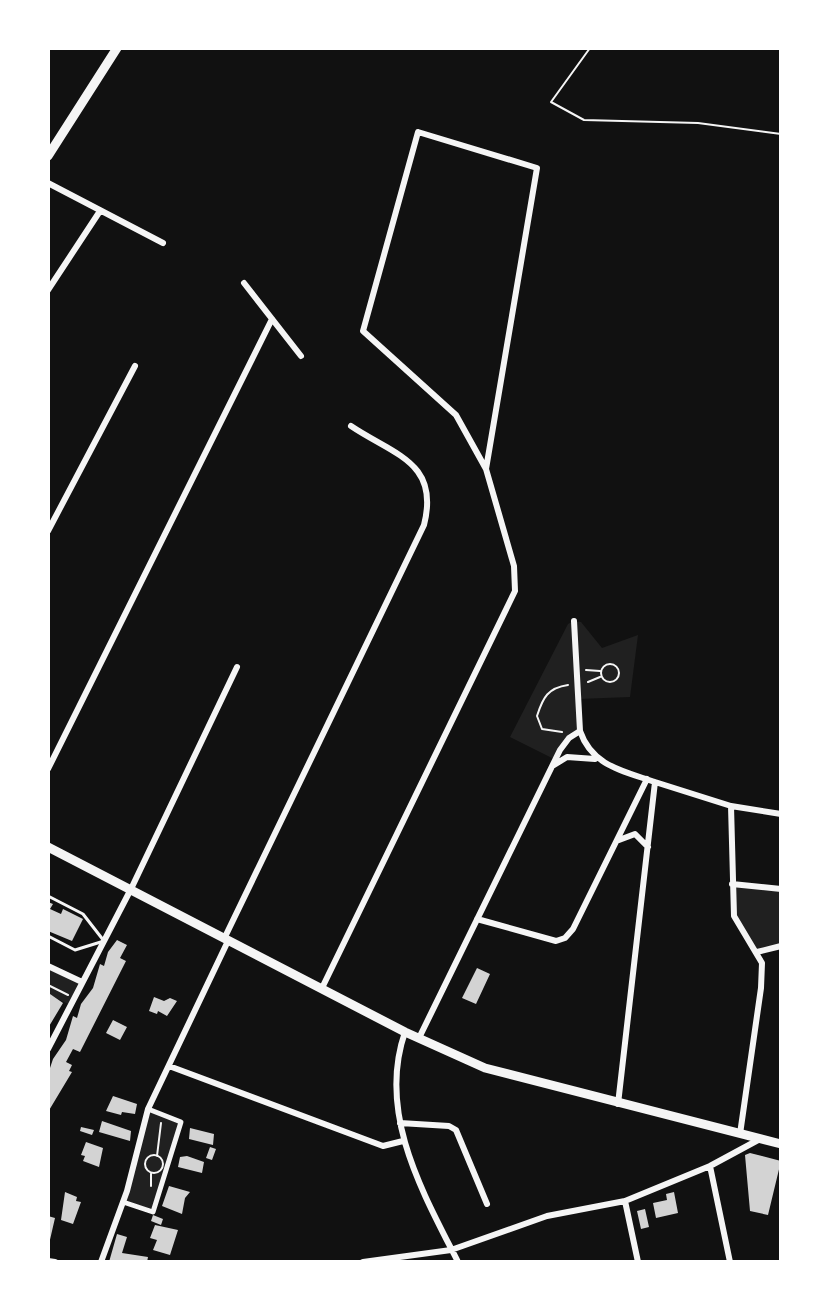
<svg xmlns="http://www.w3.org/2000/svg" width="829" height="1310" viewBox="0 0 829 1310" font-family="Raleway,sans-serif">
  <rect width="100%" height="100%" fill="#111"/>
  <path fill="#202020" d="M574 621 581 622 602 648 638 635 630 697 578 699 580 731 569 738 556 760 510 737 568 624Z
    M732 884 781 889V946L757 952 734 916Z
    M48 966 82 982 70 1005 48 994Z
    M148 1109 181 1122 153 1212 123 1202Z"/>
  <path fill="#d3d3d3" d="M48 902 53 904 50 909 61 914 63 909 83 919 72 941 48 931Z
    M117 940 127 945 120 958 126 961 80 1052 73 1049 66 1062 72 1065 69 1071 72 1072 48 1112V1074L53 1059 66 1040 73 1016 77 1018 81 1004 93 988 100 964 104 966 108 952Z
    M477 968 490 974 476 1004 462 998Z
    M50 994 63 1003 48 1028V998Z
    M154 997 164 1001 170 998 177 1001 167 1016 158 1011 157 1014 149 1011Z
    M113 1020 127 1027 120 1040 106 1033Z
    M113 1096 137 1104 135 1114 122 1112 121 1115 106 1111Z
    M102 1121 131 1131 130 1141 99 1132Z
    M81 1127 94 1130 92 1135 80 1131Z
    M190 1128 214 1134 213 1145 189 1139Z
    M86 1142 103 1148 99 1167 83 1161 85 1156 81 1155Z
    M210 1147 216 1149 212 1160 206 1158Z
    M750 1153 781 1161 768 1215 750 1211 745 1155Z
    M187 1156 204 1162 202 1173 178 1167 180 1157Z
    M169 1186 190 1192 185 1198 182 1214 162 1206Z
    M65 1192 77 1197 76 1201 81 1202 73 1224 61 1220Z
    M674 1192 678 1213 656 1218 653 1203 667 1200 666 1194Z
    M645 1209 649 1227 641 1229 637 1211Z
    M153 1215 163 1219 161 1225 151 1221Z
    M48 1216 55 1218 49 1244H48Z
    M155 1225 178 1230 170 1255 153 1250 157 1240 150 1238Z
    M117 1234 127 1237 122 1253 148 1257 147 1262H109Z"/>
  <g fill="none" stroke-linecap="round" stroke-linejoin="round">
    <path stroke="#f5f5f5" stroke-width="2" d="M590 48 551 102 584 120 698 123 781 134
      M601 673a9 9 0 1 1 18 0a9 9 0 1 1-18 0Z
      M586 670 600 671
      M588 682 600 677
      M562 732 542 729 537 716C543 697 548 688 568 685
      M48 985 68 995
      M145 1164a9 9 0 1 1 18 0a9 9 0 1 1-18 0Z
      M157 1156 161 1123
      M151 1173V1186"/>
    <path stroke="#f5f5f5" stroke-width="3" d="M48 896 83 914 104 941 75 950 48 936"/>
    <path stroke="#f5f5f5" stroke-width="5" d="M123 1202 153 1212 181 1122 148 1109"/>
    <path stroke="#f5f5f5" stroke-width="6" d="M48 183 163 243
      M244 283 301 356
      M48 290 100 211
      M48 531 135 366
      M574 621 580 731C592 766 623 771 655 782L618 1104
      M554 765 567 757 595 759
      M48 769 272 319
      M655 782 731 806 781 814
      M731 806 734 916 762 963 761 988 740 1134
      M619 840 635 834 648 847
      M732 884 781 889
      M477 919 556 941 565 938 573 929 647 779
      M224 939 424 525C440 462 394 455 351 426
      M757 952 781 946
      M48 966 82 982
      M322 988 515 591 514 566 486 469 456 415 363 331 418 132 537 168 486 469
      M405 1032C377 1113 422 1191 458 1262
      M419 1038 560 750 569 738 580 731
      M48 1049 131 889 237 667
      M169 1066 383 1146 403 1141
      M400 1123 449 1126 456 1130 487 1204
      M710 1166 730 1262
      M625 1201 638 1262
      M48 1261 55 1262
      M101 1262 127 1191 148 1109 228 941
      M363 1262 451 1250 547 1216 625 1201 710 1166 760 1139"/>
    <path stroke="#f5f5f5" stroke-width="9" d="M48 156 117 48
      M48 847 405 1032 485 1068 781 1144"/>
  </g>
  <rect width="829" height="1310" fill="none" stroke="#ffffff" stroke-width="100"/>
</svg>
